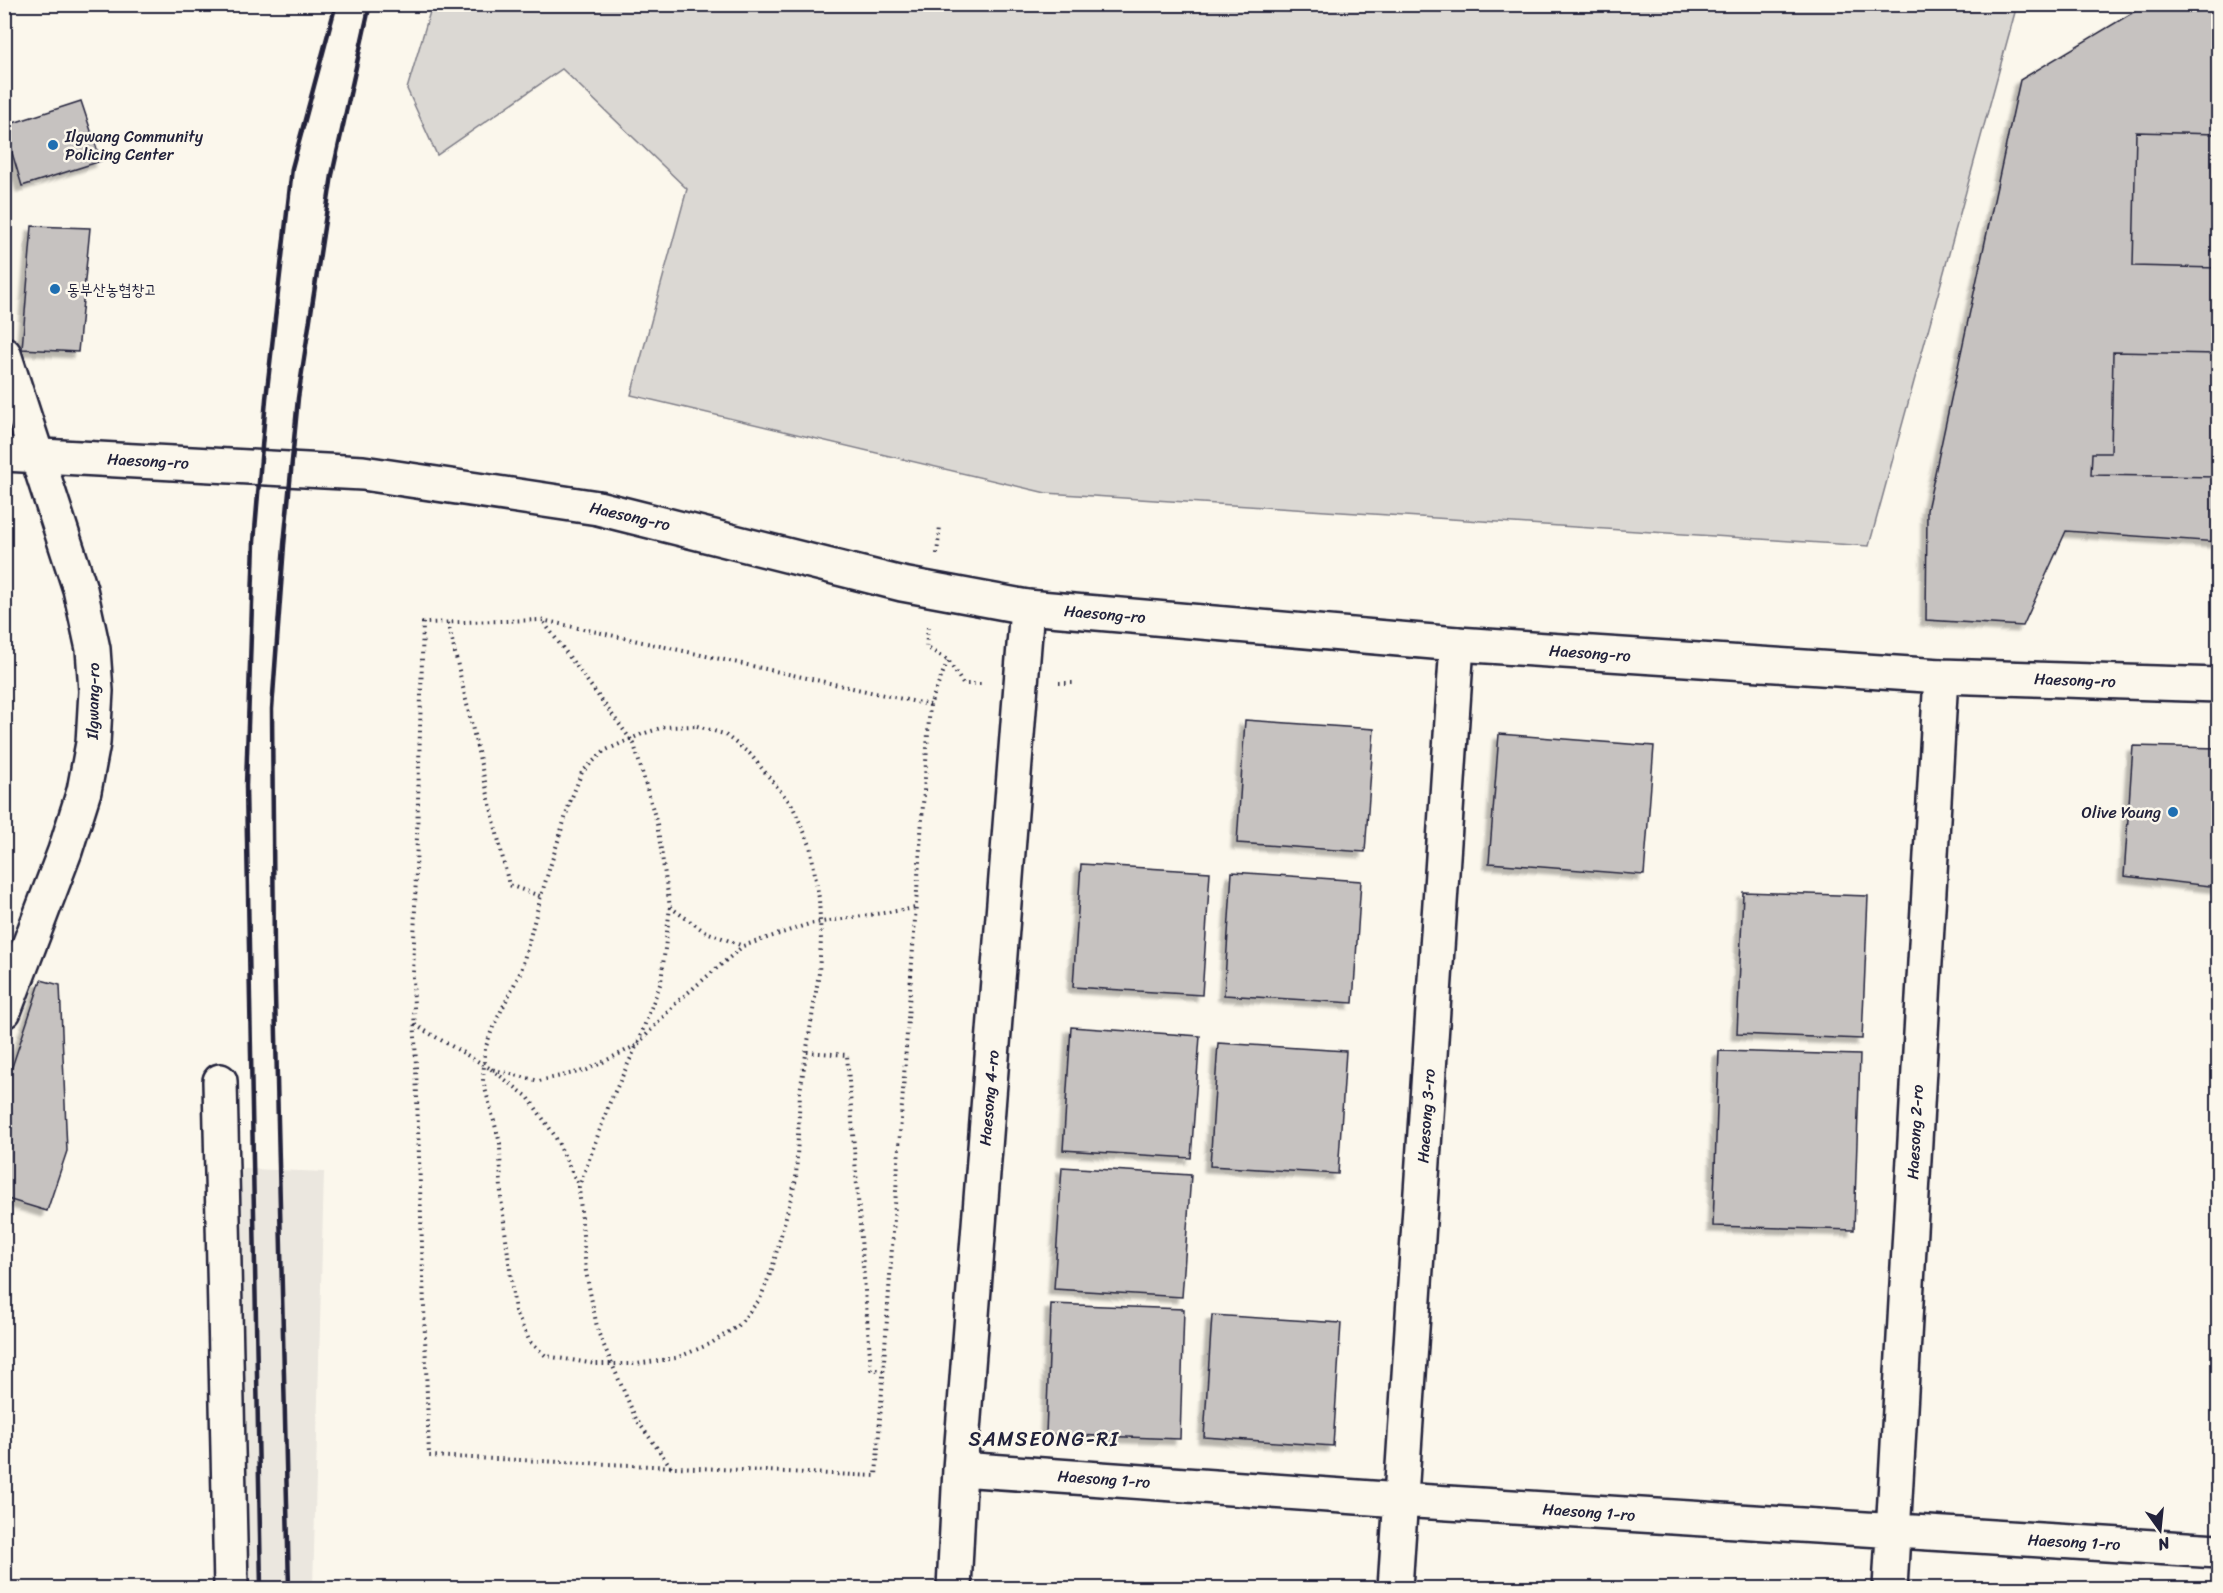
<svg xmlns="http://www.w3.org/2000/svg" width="2223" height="1593" viewBox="0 0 2223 1593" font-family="Sriracha,'Poor Story',sans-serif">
  <defs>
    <filter id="shadow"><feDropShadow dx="-5.5" dy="5.5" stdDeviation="1.5" flood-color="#0004"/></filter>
  </defs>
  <rect width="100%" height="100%" fill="#fbf7ec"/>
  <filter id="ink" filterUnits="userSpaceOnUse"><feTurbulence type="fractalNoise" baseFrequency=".0167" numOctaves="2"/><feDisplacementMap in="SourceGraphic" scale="12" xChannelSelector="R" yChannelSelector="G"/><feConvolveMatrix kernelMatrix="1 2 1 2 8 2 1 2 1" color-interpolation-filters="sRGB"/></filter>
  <g filter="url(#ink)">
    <path fill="#ebe7df" d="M227 1168 324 1172 313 1588H236Z"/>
    <path fill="#dbd8d3" stroke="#7e7d87" stroke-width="1.5" d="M432 5V4L2017 5 1869 546 1046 493 631 395 687 189 562 69 437 155 407 89Z"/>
    <path fill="#c6c2c0" stroke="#22223b" stroke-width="1.5" filter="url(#shadow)" d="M2147 4H2218V542L2066 531 2023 626 1926 620 1927 510 2020 80Z
      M81 101 101 161 22 186 4 126Z
      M2136 132 2218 134V268L2133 266Z
      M32 226 90 228 78 352 22 349Z
      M2113 352 2218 354V477L2091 475 2092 453H2111Z
      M1245 720 1374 729 1365 852 1237 843Z
      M1499 734 1654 746 1644 875 1489 863Z
      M2133 746 2218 748V887L2124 876Z
      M1081 864 1210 872 1202 995 1073 987Z
      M1232 872 1361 881 1353 1003 1224 995Z
      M1743 892 1868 896 1862 1039 1737 1034Z
      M41 980 60 985 67 1151 47 1211 4 1198V1091Z
      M1071 1027 1200 1036 1191 1158 1063 1150Z
      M1218 1043 1346 1051 1338 1174 1210 1166Z
      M1719 1051 1860 1055 1854 1230 1713 1226Z
      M1062 1167 1191 1175 1182 1297 1054 1289Z
      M1051 1304 1184 1309 1180 1439 1046 1434Z
      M1212 1315 1341 1323 1333 1446 1204 1437Z"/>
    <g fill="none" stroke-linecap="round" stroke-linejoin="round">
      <defs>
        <path id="street" d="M4 354 80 589 93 649 96 691 93 743 84 791 65 851 4 1011
          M220 1081 231 1588
          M960 1469 1400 1500 2218 1551
          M954 1588 960 1469 1027 607
          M1395 1588 1457 644
          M1890 1588 1941 676"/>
        <path id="secondary" d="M4 454 363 473 598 508 902 584 1027 607 1457 644 1941 676 2218 685"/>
      </defs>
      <use href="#street" stroke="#22223b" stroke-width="38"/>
      <use href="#secondary" stroke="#22223b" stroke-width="38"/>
      <path stroke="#22223b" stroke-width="4" stroke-dasharray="1.5 4.5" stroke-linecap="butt" d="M937 554 940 526
        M448 623 509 885 540 896
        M928 627 926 647 948 660 963 684H983
        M1059 683H1074
        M930 705 542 620 423 623 413 978 429 1456 876 1476 930 705 948 660
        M697 726 724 734 750 754 792 805 810 845 819 898 821 940 819 973 800 1092 796 1179 772 1269 760 1299 738 1326 710 1344 676 1358 636 1364H596L546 1356 530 1342 515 1311 501 1198 500 1143 483 1081 485 1049 493 1027 521 971 541 896 570 802 582 772 604 751 642 734 664 727Z
        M670 907 704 931 743 946
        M807 1052 847 1055 871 1369 883 1371
        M491 1069 528 1097 555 1136 579 1187"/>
      <use href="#street" stroke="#fbf7ec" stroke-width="33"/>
      <use href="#secondary" stroke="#fbf7ec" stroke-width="33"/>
      <path stroke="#22223b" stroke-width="4.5" d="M261 1588 246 786 254 542 266 399 292 168 336 4
        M289 1588 274 952 272 709 284 545 298 398 332 175 370 4"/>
      <path stroke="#22223b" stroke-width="4" stroke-dasharray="1.5 4.5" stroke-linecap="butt" d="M415 1025 491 1069 539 1081 587 1070 637 1045 661 982 670 907 657 824 634 744 542 620
        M671 1467 636 1419 598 1332 586 1272 579 1187 610 1102 637 1045 677 1002 743 946 809 924 916 908"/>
    </g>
  </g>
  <g fill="#1f6fb2" stroke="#fbf7ec" stroke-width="2">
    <circle cx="53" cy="145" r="6"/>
    <circle cx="55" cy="289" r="6"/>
    <circle cx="2173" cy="812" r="6"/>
  </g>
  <g text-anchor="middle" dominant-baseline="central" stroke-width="5" stroke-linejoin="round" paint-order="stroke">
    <g font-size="16" fill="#22223b" stroke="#fbf7ec" text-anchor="start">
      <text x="65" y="136">Ilgwang Community<tspan x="65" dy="18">Policing Center</tspan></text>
      <text x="67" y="289">동부산농협창고</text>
      <text x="2161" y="812" text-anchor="end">Olive Young</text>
    </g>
    <g font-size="16" fill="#22223b" stroke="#fbf7ec">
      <text transform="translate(148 461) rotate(3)">Haesong-ro</text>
      <text transform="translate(630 516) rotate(13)">Haesong-ro</text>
      <text transform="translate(1105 614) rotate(5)">Haesong-ro</text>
      <text transform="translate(1590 653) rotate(4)">Haesong-ro</text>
      <text transform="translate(2075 680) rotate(2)">Haesong-ro</text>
      <text transform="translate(93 701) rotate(-89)">Ilgwang-ro</text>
      <text transform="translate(989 1098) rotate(-85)">Haesong 4-ro</text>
      <text transform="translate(1426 1116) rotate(-86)">Haesong 3-ro</text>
      <text transform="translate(1915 1132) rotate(-87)">Haesong 2-ro</text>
      <text transform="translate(1104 1479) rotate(4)">Haesong 1-ro</text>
      <text transform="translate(1589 1512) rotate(4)">Haesong 1-ro</text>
      <text transform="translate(2074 1542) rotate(3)">Haesong 1-ro</text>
    </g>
    <g font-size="20" letter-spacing="1.5" fill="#22223b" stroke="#fbf7ec">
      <text x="1044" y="1439">SAMSEONG-RI</text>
    </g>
  </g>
  <rect width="2223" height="1593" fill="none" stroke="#fbf7ec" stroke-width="24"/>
  <rect x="12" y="12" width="2199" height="1569" fill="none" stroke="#22223b" stroke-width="2" filter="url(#ink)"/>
  <g transform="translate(2160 1530) rotate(165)" stroke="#fbf7ec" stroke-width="4.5" paint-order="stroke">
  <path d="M0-4.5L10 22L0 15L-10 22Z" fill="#22223b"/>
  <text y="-9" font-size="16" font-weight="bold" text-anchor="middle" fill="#22223b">N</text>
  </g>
</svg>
